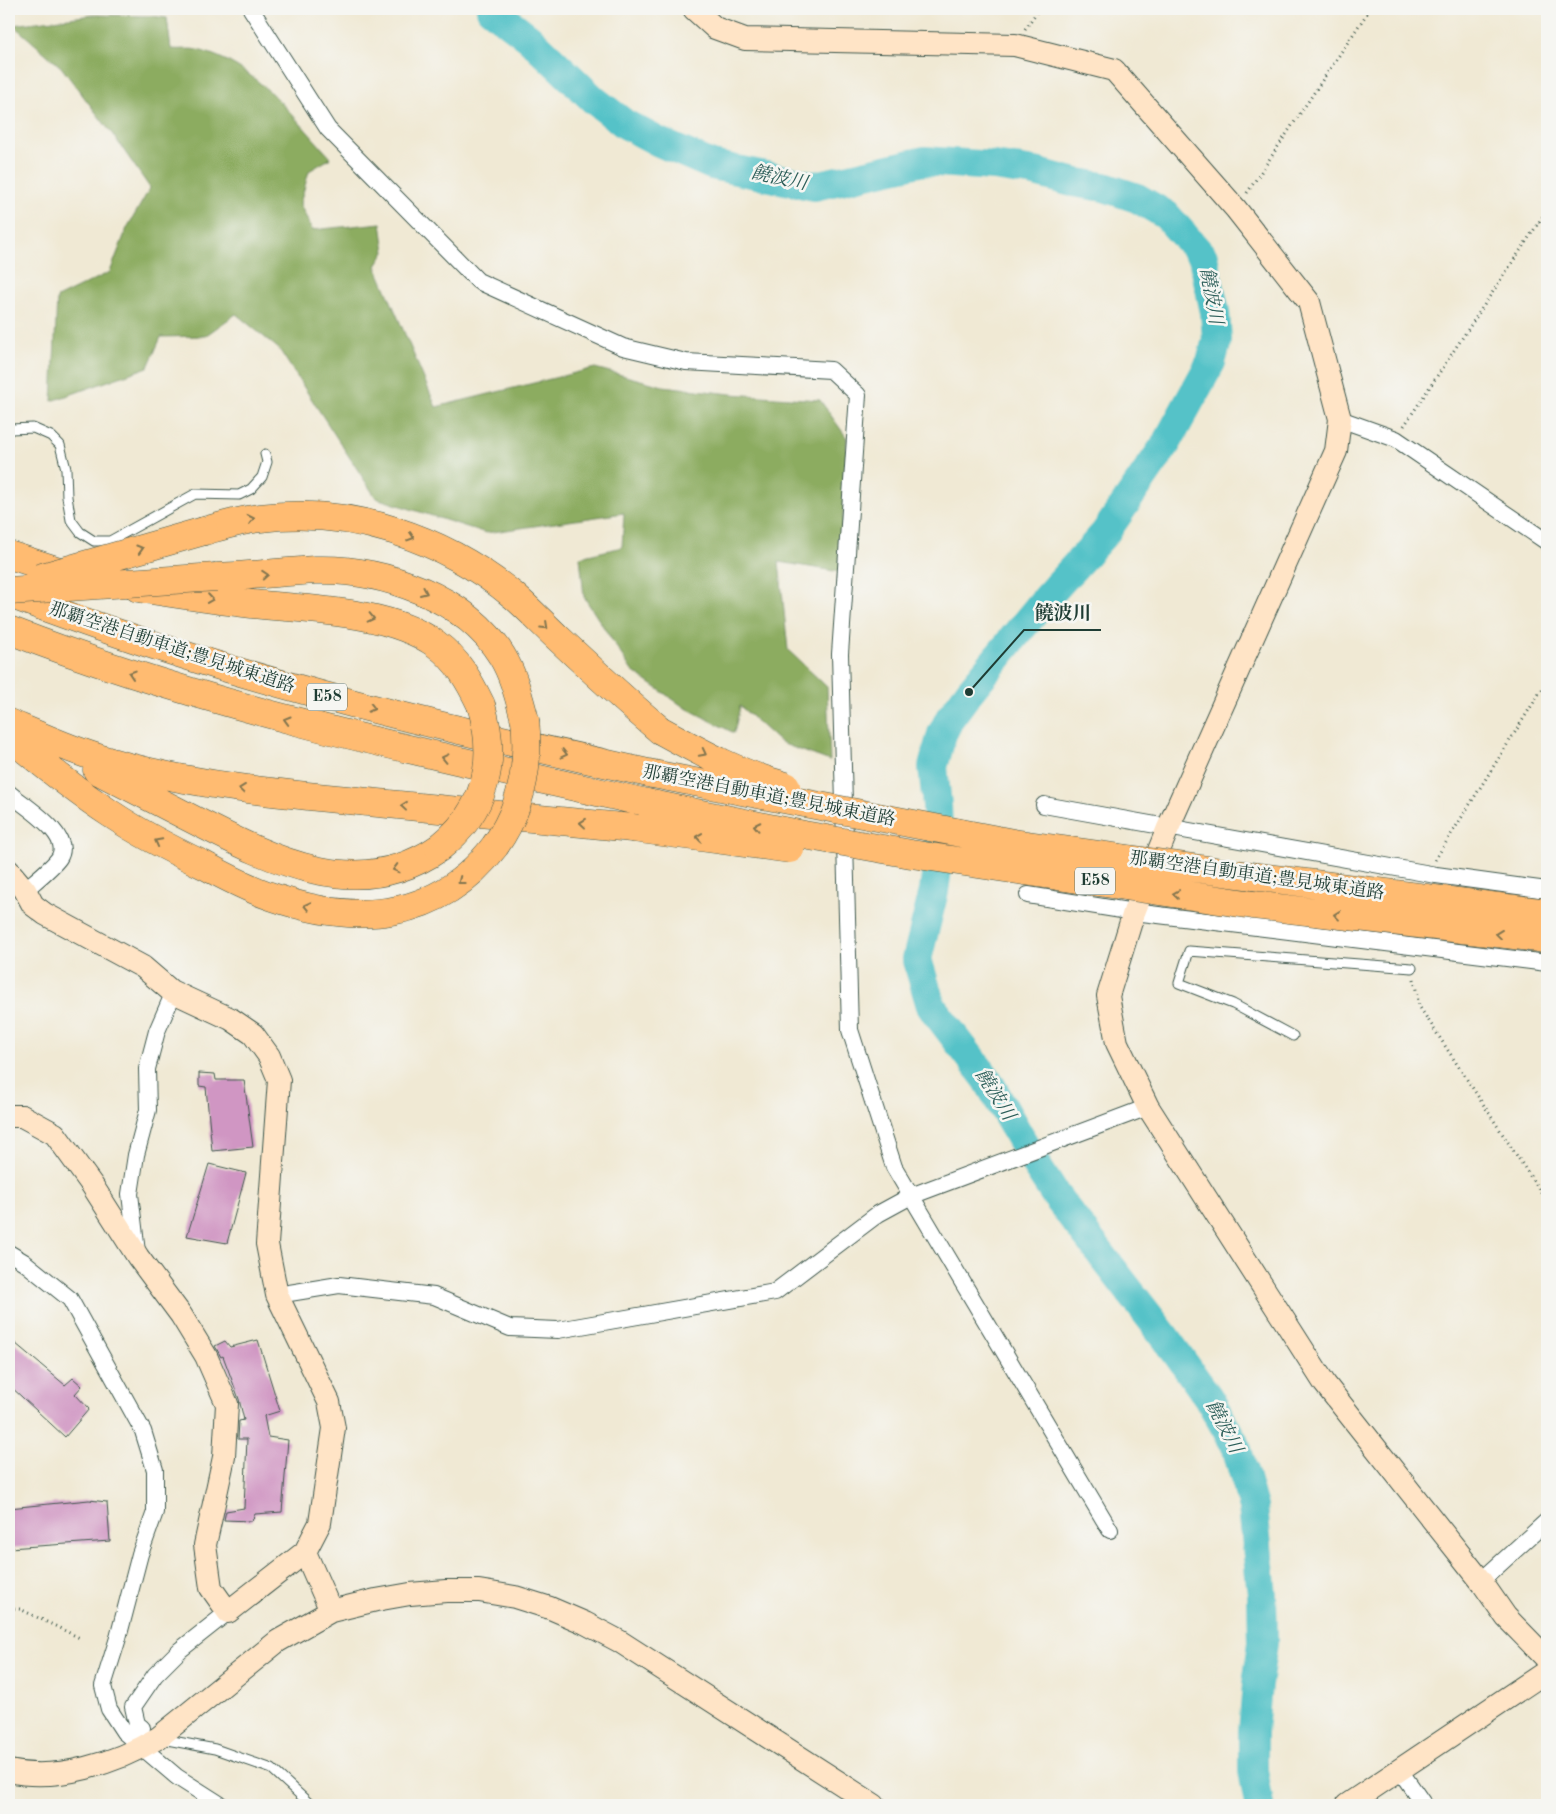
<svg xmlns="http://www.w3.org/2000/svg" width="1556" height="1814" viewBox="0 0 1556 1814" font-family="'Old Standard TT','Noto Serif JP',serif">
  <rect width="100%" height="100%" fill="#f6f6f2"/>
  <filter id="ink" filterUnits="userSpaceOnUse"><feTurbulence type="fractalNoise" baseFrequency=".02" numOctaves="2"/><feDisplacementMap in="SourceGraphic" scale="10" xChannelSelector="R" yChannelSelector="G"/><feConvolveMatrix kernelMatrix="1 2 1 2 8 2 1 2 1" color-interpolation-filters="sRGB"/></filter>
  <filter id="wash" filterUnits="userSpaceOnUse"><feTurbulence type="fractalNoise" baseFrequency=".0096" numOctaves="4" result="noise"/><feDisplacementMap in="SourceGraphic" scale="20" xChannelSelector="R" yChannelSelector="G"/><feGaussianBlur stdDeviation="1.12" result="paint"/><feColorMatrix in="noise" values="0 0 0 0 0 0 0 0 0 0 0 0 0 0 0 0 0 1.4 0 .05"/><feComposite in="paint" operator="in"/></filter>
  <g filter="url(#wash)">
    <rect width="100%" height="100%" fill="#f0e9d4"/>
    <path fill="#8cac60" stroke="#56744a" d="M93 15 152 16 167 18 171 49C180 50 190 48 198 50 256 64 293 117 331 158L309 171 300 204 312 230 381 223 385 252 376 266 436 407 595 368 663 386 731 394 820 400 847 438 840 572 779 562 788 650 827 687 830 761 781 743 740 706 734 733 684 707 632 671 584 597 580 557 622 547 624 513 486 533 376 498 279 349 236 314 205 336 161 337 148 367 52 401 57 298 110 272 127 228 150 188 116 139 61 67 13 25Z"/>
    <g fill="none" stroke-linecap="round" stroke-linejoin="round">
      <path stroke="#54c2c8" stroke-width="30" d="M491 9 529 38 594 100 625 124 659 142 712 165 815 186 924 161 994 166 1035 172 1072 182 1104 187 1137 198 1166 215 1203 257 1215 312 1217 340 1211 362 1166 444 1105 533 1047 597 969 692 950 718 942 734 933 767 937 805 939 854 934 891 917 959 931 1006 987 1079 1034 1162 1056 1196 1165 1337 1208 1397 1236 1446 1253 1507 1262 1595 1263 1643 1257 1684 1253 1732V1771L1259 1805"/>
    </g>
    <g id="blocks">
      <path fill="#d096c3" d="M199 1073 215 1074 216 1080H244L253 1147 212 1151 206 1087 199 1086Z
        M209 1164 246 1173 227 1243 187 1236Z
        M9 1338 65 1385 73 1378 82 1386 75 1394 89 1409 65 1437 9 1385Z
        M258 1340 280 1411 264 1416 268 1437 288 1440 282 1512 255 1514 252 1521 224 1520 226 1511 244 1508 247 1439H238L239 1421 244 1420 239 1399 223 1356 221 1357 215 1346 225 1341 230 1347Z
        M89 1500 107 1502 110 1541 9 1548V1508Z"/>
    </g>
  </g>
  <g filter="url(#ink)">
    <use href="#blocks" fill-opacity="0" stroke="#3e574c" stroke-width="1"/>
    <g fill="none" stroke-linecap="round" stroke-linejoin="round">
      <defs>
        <path id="lane" d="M9 431 11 429 33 428 51 436 60 445 66 469 67 497 71 520 80 532 94 541H110L195 494 239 495 251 489 262 477 267 462 265 454
          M1293 1036 1233 1004 1179 983 1189 951 1412 968
          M162 1739 215 1749 272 1769 311 1805"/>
        <path id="street" d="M251 9 328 129 478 281 623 347 686 362 831 370 858 395 840 654 850 1030 894 1167 1110 1530
          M1340 419 1396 439 1547 542
          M9 793C23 805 74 835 59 858 53 867 35 881 25 890
          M1044 805 1436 875 1547 890
          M1028 895 1134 912 1547 963
          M137 1252 130 1194 136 1155 148 1110 147 1069 157 1031 174 992
          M9 1253 24 1262 70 1299 143 1431 155 1470V1512L140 1554 118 1638 103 1686 109 1709 124 1732 177 1777 221 1805
          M277 1295 339 1285 434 1296 510 1328 558 1330 775 1292 878 1214 911 1196 1148 1107
          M1481 1581 1547 1521
          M142 1728 137 1724 133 1707 155 1675 180 1650 228 1612
          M1399 1769 1424 1805"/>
        <path id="secondary" d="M694 9 715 28 745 39 1015 45 1114 70 1236 209 1309 302 1340 419 1336 451 1168 828 1134 912 1108 996 1117 1043 1148 1107 1325 1384 1481 1581 1506 1617 1547 1659
          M9 871 25 890 33 905 45 914 143 967 171 991 231 1019 253 1034 269 1056 279 1080 267 1244 277 1295 329 1402 334 1428 320 1523 305 1552 331 1611
          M9 1116H22L55 1134 92 1185 138 1257 181 1315 206 1356 227 1404 224 1457 205 1545 211 1588 228 1612 305 1552
          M9 1771C57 1782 116 1763 158 1738L278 1641 331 1611 376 1600 410 1594 446 1591H479L515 1597 550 1608 585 1623 619 1641 874 1805
          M1347 1805 1547 1671"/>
        <path id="highway" d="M204 531C222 526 241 520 260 518 351 506 444 538 514 596 529 609 543 624 558 638 591 669 624 700 660 730
          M9 555 72 575
          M216 577C249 576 282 572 315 570 382 568 466 597 502 656 514 676 519 698 525 720
          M138 588C176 594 214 600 252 604 309 610 388 610 436 644 458 660 470 682 481 705
          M9 594C107 631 206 664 307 691 421 723 537 748 653 774
          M9 630C215 710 431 755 647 803
          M9 723C47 739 85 756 126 766 205 787 287 794 368 802 456 811 544 819 632 828
          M9 736C41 763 76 791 111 814 141 834 172 850 204 865 226 877 249 889 273 897 356 926 438 921 495 846
          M97 770C130 787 163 804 196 821 272 860 359 904 439 848"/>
      </defs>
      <use href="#lane" stroke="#3e574c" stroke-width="11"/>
      <use href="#street" stroke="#3e574c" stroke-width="18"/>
      <use href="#secondary" stroke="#3e574c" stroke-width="24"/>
      <use href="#highway" stroke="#3e574c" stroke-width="29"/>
      <path stroke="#3e574c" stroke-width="3" stroke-dasharray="1 4" stroke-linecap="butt" d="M1025 29 1039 9
        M1247 193 1370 9
        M1539 222 1547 227
        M1404 426 1547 210
        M1435 860 1547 681
        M1414 979 1419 1006 1547 1202
        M9 1608 20 1609 82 1639"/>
      <use href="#lane" stroke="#fff" stroke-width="9"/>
      <use href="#street" stroke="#fff" stroke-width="16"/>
      <use href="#secondary" stroke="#ffe4c6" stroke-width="22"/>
      <use href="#highway" stroke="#ffbb71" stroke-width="28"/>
      <defs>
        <path id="highway-bridge" d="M39 578 204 531
          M9 591 216 577
          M660 730C700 752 741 775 786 786
          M653 774 1013 843 1259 877 1547 913
          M647 803 804 835 911 854 1253 905 1547 939
          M632 828 790 849
          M495 846C522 808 530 766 525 720
          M439 848C486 811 498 761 481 705"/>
      </defs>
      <use href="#highway-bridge" stroke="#3e574c" stroke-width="29" stroke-linecap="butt"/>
      <use href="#highway-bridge" stroke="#ffbb71" stroke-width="28"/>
    </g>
    <defs><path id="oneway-chevron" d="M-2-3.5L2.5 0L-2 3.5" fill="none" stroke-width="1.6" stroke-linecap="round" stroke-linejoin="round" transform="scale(1.25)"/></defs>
    <g stroke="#84764f">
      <use href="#oneway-chevron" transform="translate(251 519) rotate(-12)"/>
      <use href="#oneway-chevron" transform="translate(411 537) rotate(18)"/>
      <use href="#oneway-chevron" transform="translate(140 549) rotate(-17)"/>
      <use href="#oneway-chevron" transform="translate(265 575) rotate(-4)"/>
      <use href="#oneway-chevron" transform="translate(424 592) rotate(24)"/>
      <use href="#oneway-chevron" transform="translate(210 599) rotate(8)"/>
      <use href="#oneway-chevron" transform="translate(371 618) rotate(13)"/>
      <use href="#oneway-chevron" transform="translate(545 626) rotate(43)"/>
      <use href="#oneway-chevron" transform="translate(132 674) rotate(-162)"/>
      <use href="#oneway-chevron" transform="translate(372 708) rotate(14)"/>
      <use href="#oneway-chevron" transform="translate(287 720) rotate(-164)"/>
      <use href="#oneway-chevron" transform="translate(703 753) rotate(27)"/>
      <use href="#oneway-chevron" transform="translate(564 754) rotate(13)"/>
      <use href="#oneway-chevron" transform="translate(445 758) rotate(-167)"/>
      <use href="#oneway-chevron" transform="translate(242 789) rotate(-173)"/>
      <use href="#oneway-chevron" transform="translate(404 806) rotate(-174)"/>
      <use href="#oneway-chevron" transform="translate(583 823) rotate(-174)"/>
      <use href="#oneway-chevron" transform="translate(757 826) rotate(-168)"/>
      <use href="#oneway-chevron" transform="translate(699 837) rotate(-172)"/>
      <use href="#oneway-chevron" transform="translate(158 842) rotate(-152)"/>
      <use href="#oneway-chevron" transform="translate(396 869) rotate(165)"/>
      <use href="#oneway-chevron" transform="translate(461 881) rotate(142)"/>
      <use href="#oneway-chevron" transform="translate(1176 894) rotate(-172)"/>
      <use href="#oneway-chevron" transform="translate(307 906) rotate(-167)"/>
      <use href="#oneway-chevron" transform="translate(1337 915) rotate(-173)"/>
      <use href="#oneway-chevron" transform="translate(1499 934) rotate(-173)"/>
    </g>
  </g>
  <g text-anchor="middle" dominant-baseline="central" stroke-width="5" stroke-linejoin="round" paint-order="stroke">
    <g fill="#f6f6f2" stroke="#60746d" stroke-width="1">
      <rect x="307" y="683.5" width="40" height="27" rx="4"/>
      <rect x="1075" y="867.5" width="40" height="27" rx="4"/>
    </g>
    <g font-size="16" font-weight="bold" fill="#1f3d34">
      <text x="327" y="697">E58</text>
      <text x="1095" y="881">E58</text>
    </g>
    <g font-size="18" fill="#1f3d34" stroke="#f6f6f2">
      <text transform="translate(172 648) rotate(18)">那覇空港自動車道;豊見城東道路</text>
      <text transform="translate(769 796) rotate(11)">那覇空港自動車道;豊見城東道路</text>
      <text transform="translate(1257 876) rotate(8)">那覇空港自動車道;豊見城東道路</text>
    </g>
    <g font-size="19" font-style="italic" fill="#2c5e59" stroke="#f6f6f2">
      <text transform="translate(779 179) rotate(12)">饒波川</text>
      <text transform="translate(1210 296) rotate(80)">饒波川</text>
      <text transform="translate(994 1095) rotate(58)">饒波川</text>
      <text transform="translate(1223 1427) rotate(63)">饒波川</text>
    </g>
  </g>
  <path fill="none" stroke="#1f3d34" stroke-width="2" d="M969 692L1024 630H1101"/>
  <circle fill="#1f3d34" stroke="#f6f6f2" stroke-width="2" cx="969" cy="692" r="5"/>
  <g font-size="19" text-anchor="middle" font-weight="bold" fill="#1f3d34" stroke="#f6f6f2" stroke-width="5" stroke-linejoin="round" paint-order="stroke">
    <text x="1063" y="619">饒波川</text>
  </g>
  <rect width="1556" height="1814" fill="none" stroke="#f6f6f2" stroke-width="30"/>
</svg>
